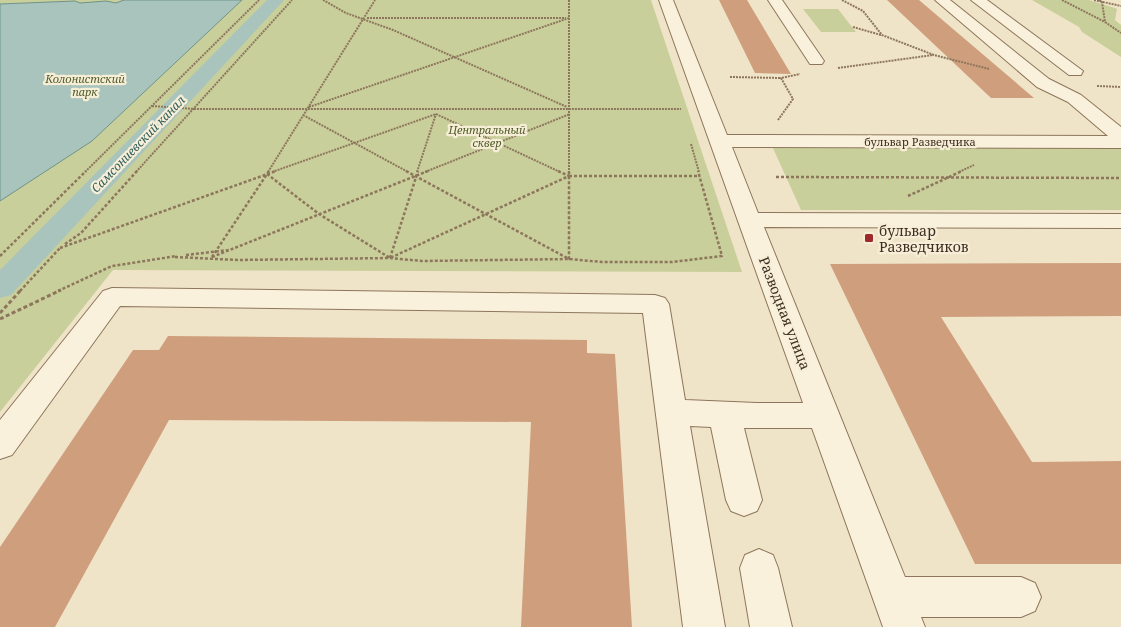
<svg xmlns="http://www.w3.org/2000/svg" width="1121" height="627" viewBox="0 0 1121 627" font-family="'Noto Serif',serif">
  <rect width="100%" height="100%" fill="#f0e4c8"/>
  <path fill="#c9cf9b" d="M0 0H651L742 272 113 270 0 412Z
    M1032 0H1089L1115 8 1117 9 1115 20 1121 25V57L1082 32 1079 27Z
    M803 9H838L856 32H821Z
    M772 146 1121 148V210H801Z"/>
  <path fill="#a9c4bc" stroke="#6f938a" d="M124 0H242L92 141 0 201V4L75 1 80 3 106 1 116 3Z"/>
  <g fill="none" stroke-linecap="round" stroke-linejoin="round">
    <path fill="#a9c4bc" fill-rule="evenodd" d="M267 0H284L11 295 0 298V270Z"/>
  </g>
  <path fill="#cf9f7d" d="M719 0H747L791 74 755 73Z
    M887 0H919L1034 98H991Z
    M1121 263V316L941 317 1032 462 1121 461V564H975L830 264Z
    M168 336 587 340V353L615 354 632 627H521L531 422 169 420 55 627H0V547L133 350H159Z"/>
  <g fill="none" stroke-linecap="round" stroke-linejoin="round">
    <defs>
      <path id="minor" d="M659 0H673L727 135 1108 136 1068 102 1037 87 935 0H950L1049 79 1081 95 1121 127V148L732 147 758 213 1121 214V228L764 227 905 577H1021L1035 583 1041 597 1035 611 1021 617H921L925 627H883L812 428H744L762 500 757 511 744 516 731 511 726 500 711 427 690 426 725 627H683L643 313 120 306 12 455 0 459V420L103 291 112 288 655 295 665 298 669 304 685 400 757 403H803Z
        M768 0H782L824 61 822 64H810Z
        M971 0H987L1083 71 1081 75H1069Z
        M759 549 773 555 778 568 792 627H750L740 568 745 555Z"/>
    </defs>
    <use href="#minor" stroke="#8d765c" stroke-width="2"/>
    <path stroke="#8d765c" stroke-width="2" stroke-dasharray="2 1" stroke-linecap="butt" d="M323 0 346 13 393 30 567 107
      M569 0V172
      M842 0 863 11 882 35 934 55 989 69
      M1062 0 1105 22
      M1094 0 1121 6
      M1099 0 1102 2 1105 22 1121 33
      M367 18H566
      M853 27 881 35
      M838 68 933 55
      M730 77 781 78
      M1097 86 1121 87
      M152 106 195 109H681
      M309 107 569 18
      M303 115 408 172
      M778 120 793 99 781 78 800 74
      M691 144 699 172
      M85 172 259 0
      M136 172 292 0
      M268 172 375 0
      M272 172 436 114 560 172
      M417 172 436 114
      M425 172 570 114
      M959 172 974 165"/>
    <path stroke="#8d765c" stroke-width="2.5" stroke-dasharray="3 2" stroke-linecap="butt" d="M406 171 569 259V171
      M267 174 319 214 390 258 569 176 558 171
      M569 176H700
      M776 177 1121 178
      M908 196 962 171
      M65 244 81 233 137 171
      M60 248 276 171
      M186 255 229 250
      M0 256 86 171
      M175 257 238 260 390 258 422 261 569 259 602 262H672L722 256 698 171
      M212 257 428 171
      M212 257 269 171
      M390 258 418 171
      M20 291 60 248
      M58 291 112 266 177 256"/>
    <path stroke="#8d765c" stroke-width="3" stroke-dasharray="4 2.5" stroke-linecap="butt" d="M0 313 21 290
      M0 319 61 290"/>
    <use href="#minor" fill="#faf1dc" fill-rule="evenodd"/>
  </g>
  <rect fill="#9e2a2b" stroke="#f7eed8" stroke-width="2" x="864" y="233" width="10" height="10" rx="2.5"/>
  <g text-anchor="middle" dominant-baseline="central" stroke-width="4.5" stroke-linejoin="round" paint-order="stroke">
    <g font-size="11" font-style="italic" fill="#4d5a26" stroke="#f7eed8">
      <text x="85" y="78">Колонистский<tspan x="85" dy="13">парк</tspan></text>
      <text x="487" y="129">Центральный<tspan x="487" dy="13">сквер</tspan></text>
    </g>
    <g font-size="11" fill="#3d2e20" stroke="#f7eed8">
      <text x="920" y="141">бульвар Разведчика</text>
    </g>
    <g font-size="12" font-style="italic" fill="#2f5d5a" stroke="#f7eed8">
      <text transform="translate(138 144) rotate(-46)">Самсониевский канал</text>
    </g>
    <g font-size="14" fill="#3d2e20" stroke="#f7eed8" text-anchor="start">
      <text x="879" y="230">бульвар<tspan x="879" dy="16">Разведчиков</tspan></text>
    </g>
    <g font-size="14" fill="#3d2e20" stroke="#f7eed8">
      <text transform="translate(785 313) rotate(69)">Разводная улица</text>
    </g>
  </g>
</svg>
